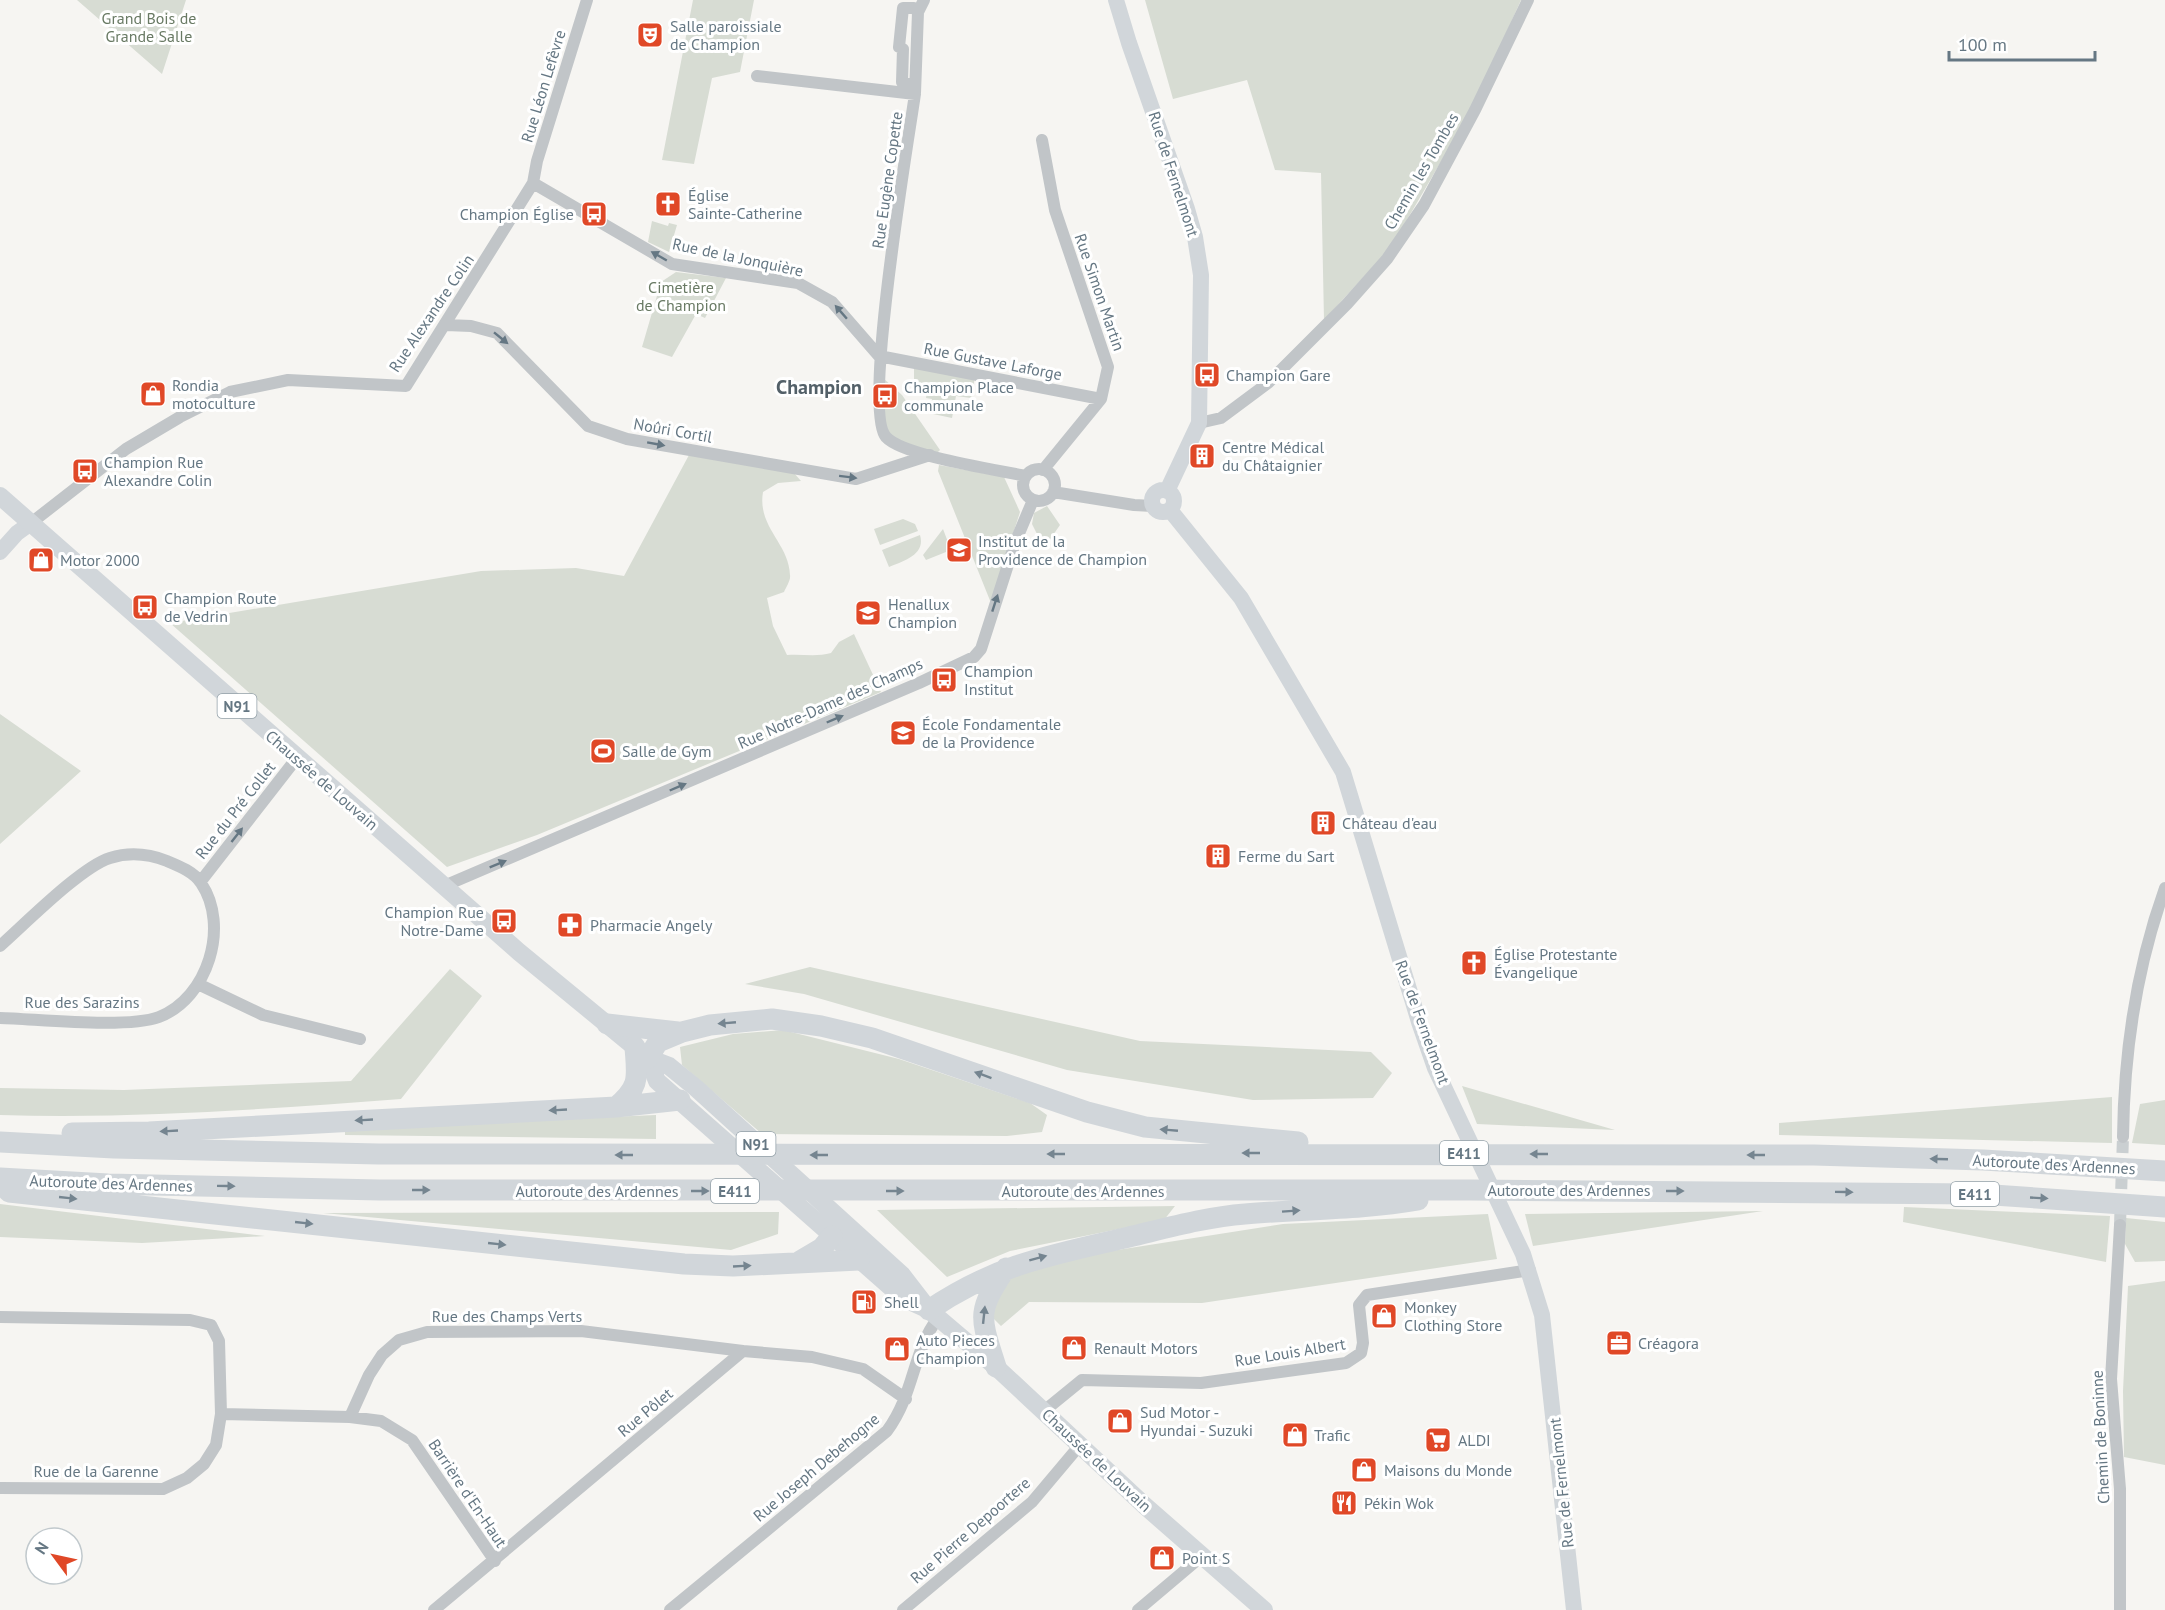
<svg xmlns="http://www.w3.org/2000/svg" width="2165" height="1610" viewBox="0 0 2165 1610" font-family="'PT Sans',sans-serif">
  <rect width="100%" height="100%" fill="#f6f5f2"/>
  <path fill="#d7dcd3" d="M77 0H186L162 74Z
    M693 0H754L740 72 712 78 694 164 662 160Z
    M1145 0H1521L1473 107 1391 247 1324 320 1321 173 1275 170 1247 80 1173 99Z
    M652 221 668 226 669 223 677 225 669 252 648 242Z
    M676 272 726 278 705 318 696 314 672 357 642 347 661 282Z
    M914 368 975 377 971 398 956 396 952 418 933 414 935 408 931 406 932 399 926 398 927 392 920 391 914 380Z
    M883 378 902 395 940 450 936 454 889 437 881 405Z
    M689 455 794 473 801 481 778 483 763 492C757 527 789 543 790 575 791 580 786 587 784 592L767 598 773 626 787 655C803 654 817 657 831 653L839 642 854 634 881 692 537 835 447 867 170 623 481 571 576 568 624 576Z
    M939 465 1004 477 1020 512 991 603 938 471Z
    M1047 506 1060 525 1044 548 1032 524 1034 513Z
    M903 519 915 524 918 531 880 545 874 529Z
    M943 529 951 550 926 560 923 555Z
    M920 535C926 555 903 561 889 567L882 550Z
    M0 714 81 771 0 844Z
    M810 967 1140 1041 1371 1052 1392 1073 1373 1098 1253 1100 1067 1070 804 994 745 984Z
    M450 969 482 996 401 1099C267 1109 134 1119 0 1115V1088L124 1090 351 1081Z
    M783 1030 899 1059 1030 1103 1047 1115 1042 1132 1007 1136 762 1134 682 1065 680 1047 733 1034Z
    M1462 1086 1615 1130 1477 1124Z
    M2112 1097V1143L1779 1135V1123Z
    M2165 1100V1145L2132 1143 2140 1104Z
    M656 1115V1139L345 1135V1128Z
    M0 1204 265 1236 142 1243 0 1237Z
    M1175 1206 1164 1220 1010 1251 947 1277 877 1210Z
    M1904 1207 2110 1216 2106 1262 1903 1222Z
    M1763 1211 1533 1246 1525 1214Z
    M779 1212 778 1234 731 1250 323 1213Z
    M1488 1214 1497 1259 1202 1303 1029 1302 1001 1326 992 1317 998 1289 1012 1277 1079 1256 1283 1224Z
    M2126 1218 2165 1222V1261L2135 1262 2125 1244Z
    M2165 1281V1465L2124 1457 2123 1391 2128 1286Z"/>
  <g fill="none" stroke-linecap="round" stroke-linejoin="round">
    <path stroke="#cacfd1" stroke-width="12" stroke-dasharray="12 6" stroke-linecap="butt" d="M2120 1225 2123 1137"/>
    <path stroke="#c1c5c8" stroke-width="12" d="M757 76 915 94C908 143 862 412 886 437 903 456 998 470 1026 476
      M915 86 902 82 903 49 899 47 903 8H914L918 12
      M915 93 918 12 924 0
      M1042 140 1055 210 1108 367 1101 399 1043 470
      M533 183 672 264 798 283 832 302 879 356
      M446 325 471 326 497 333 588 426 627 439 856 479 930 455
      M879 356 1101 399
      M1199 423 1221 418 1268 383 1347 304 1387 259 1424 205 1475 110 1528 0
      M1023 485a16 16 0 1 1 32 0a16 16 0 1 1-32 0Z
      M1053 492 1134 505 1153 506
      M31 523 126 449 180 417 230 392 288 380 406 386 533 183 537 161 587 0
      M201 881 296 759
      M444 886 919 683 974 657 981 649 1015 543 1033 500
      M0 946C25 924 81 867 110 858 129 852 149 854 167 861 179 866 194 872 201 883 230 926 208 998 159 1017 126 1029 38 1019 0 1018
      M198 984 263 1015 360 1039
      M2123 1137C2124 1054 2137 966 2165 888
      M2120 1225 2111 1379 2120 1489V1610
      M0 1317 190 1320 211 1325 219 1341 221 1414 216 1445 204 1464 187 1478 163 1489 0 1488
      M1044 1411 1082 1380 1201 1383 1346 1363 1361 1353 1363 1343 1359 1305 1367 1295 1530 1270
      M221 1414 350 1417 381 1421 412 1440 495 1561
      M350 1417 369 1375 382 1355 399 1340 427 1332 581 1331 743 1351
      M434 1610 743 1351 812 1357 863 1369 906 1399
      M670 1610 887 1431C915 1393 912 1352 938 1318
      M903 1610 1032 1502 1080 1445
      M1138 1610 1202 1556"/>
    <path stroke="#d1d6da" stroke-width="16" d="M1116 0 1129 43 1187 209 1195 237 1201 275 1199 423 1167 491
      M1152 501a11 11 0 1 1 22 0a11 11 0 1 1-22 0Z
      M1170 510 1241 598 1343 772 1419 1022 1435 1068 1523 1254 1542 1315 1574 1610
      M0 552 17 533 31 523"/>
    <path stroke="#d1d6da" stroke-width="18" d="M0 496 519 952 648 1058 669 1066 696 1088 902 1275 929 1310 996 1367 1144 1505 1264 1610
      M648 1058 657 1081 903 1298 927 1309"/>
    <path stroke="#d1d6da" stroke-width="21" d="M607 1024 678 1032
      M648 1058 658 1042 682 1032 710 1025 772 1019 821 1026 872 1038 1087 1112 1145 1127 1298 1142
      M616 1107C641 1086 637 1077 635 1047
      M72 1133 149 1132 616 1107 680 1100
      M0 1142 114 1148 379 1154 1814 1155 1983 1160 2165 1171
      M0 1178 108 1184 380 1190H1470L1979 1194 2165 1207
      M9 1192 684 1264 733 1266 859 1260
      M800 1261 822 1248 832 1236
      M929 1310C997 1264 1051 1255 1129 1237 1167 1228 1206 1217 1245 1214 1302 1209 1361 1210 1418 1200
      M996 1367C980 1316 976 1313 1006 1268"/>
  </g>
  <defs><path id="oneway-solid" d="M-6-.8H1V-3.2L6.5 0L1 3.2V.8H-6Z" transform="scale(1.5)"/></defs>
  <g fill="#657783">
    <use href="#oneway-solid" transform="translate(659 256) rotate(-150)"/>
    <use href="#oneway-solid" transform="translate(841 312) rotate(-131)"/>
    <use href="#oneway-solid" transform="translate(501 338) rotate(39)"/>
    <use href="#oneway-solid" transform="translate(656 444) rotate(10)"/>
    <use href="#oneway-solid" transform="translate(848 477) rotate(7)"/>
    <use href="#oneway-solid" transform="translate(995 603) rotate(-72)"/>
    <use href="#oneway-solid" transform="translate(835 719) rotate(-23)"/>
    <use href="#oneway-solid" transform="translate(678 787) rotate(-23)"/>
    <use href="#oneway-solid" transform="translate(237 835) rotate(-52)"/>
    <use href="#oneway-solid" transform="translate(498 864) rotate(-22)"/>
  </g>
  <g fill="#758590">
    <use href="#oneway-solid" transform="translate(727 1023) rotate(175)"/>
    <use href="#oneway-solid" transform="translate(983 1075) rotate(-160)"/>
    <use href="#oneway-solid" transform="translate(558 1110) rotate(177)"/>
    <use href="#oneway-solid" transform="translate(364 1120) rotate(177)"/>
    <use href="#oneway-solid" transform="translate(1169 1130) rotate(-175)"/>
    <use href="#oneway-solid" transform="translate(169 1131) rotate(177)"/>
    <use href="#oneway-solid" transform="translate(1251 1153) rotate(180)"/>
    <use href="#oneway-solid" transform="translate(1056 1154) rotate(180)"/>
    <use href="#oneway-solid" transform="translate(1539 1154) rotate(-180)"/>
    <use href="#oneway-solid" transform="translate(624 1155) rotate(-180)"/>
    <use href="#oneway-solid" transform="translate(819 1155) rotate(180)"/>
    <use href="#oneway-solid" transform="translate(1756 1155) rotate(-180)"/>
    <use href="#oneway-solid" transform="translate(1939 1159) rotate(-178)"/>
    <use href="#oneway-solid" transform="translate(226 1186) rotate(1)"/>
    <use href="#oneway-solid" transform="translate(421 1190)"/>
    <use href="#oneway-solid" transform="translate(700 1191)"/>
    <use href="#oneway-solid" transform="translate(895 1191)"/>
    <use href="#oneway-solid" transform="translate(1675 1191)"/>
    <use href="#oneway-solid" transform="translate(1844 1192) rotate(1)"/>
    <use href="#oneway-solid" transform="translate(68 1198) rotate(6)"/>
    <use href="#oneway-solid" transform="translate(2039 1198) rotate(3)"/>
    <use href="#oneway-solid" transform="translate(1291 1211) rotate(-4)"/>
    <use href="#oneway-solid" transform="translate(304 1223) rotate(6)"/>
    <use href="#oneway-solid" transform="translate(497 1244) rotate(6)"/>
    <use href="#oneway-solid" transform="translate(1038 1258) rotate(-15)"/>
    <use href="#oneway-solid" transform="translate(742 1266) rotate(-3)"/>
    <use href="#oneway-solid" transform="translate(984 1315) rotate(-84)"/>
  </g>
  <defs>
    <symbol id="theatre-square" viewBox="-11 -11 22 22"><rect x="-9" y="-9" width="18" height="18" rx="4" fill="#e04827" stroke="#fff"/><path d="M-5-5.5Q0-4 5-5.5V0Q5 5 0 6Q-5 5-5 0ZM-3.3-2.5H-1v1.5H-3.3ZM1-2.5H3.3v1.5H1ZM-2.8 1Q0 5.5 2.8 1Z" fill="#fff"/></symbol>
    <symbol id="church-square" viewBox="-11 -11 22 22"><rect x="-9" y="-9" width="18" height="18" rx="4" fill="#e04827" stroke="#fff"/><path d="M-1.2-6h2.4v3.5h3.3v2.4h-3.3V6h-2.4V-.1h-3.3v-2.4h3.3Z" fill="#fff"/></symbol>
    <symbol id="bus-square" viewBox="-11 -11 22 22"><rect x="-9" y="-9" width="18" height="18" rx="4" fill="#e04827" stroke="#fff"/><path d="M-5-6H5V4H4V6H2V4H-2V6H-4V4H-5ZM-3.5-4V0h7V-4ZM-3.5 1.2v1.5H-2V1.2ZM2 1.2v1.5H3.5V1.2Z" fill="#fff"/></symbol>
    <symbol id="shop-square" viewBox="-11 -11 22 22"><rect x="-9" y="-9" width="18" height="18" rx="4" fill="#e04827" stroke="#fff"/><path d="M-5-2.5h2.3a2.7 3.5 0 0 1 5.4 0H5L5.5 6h-11ZM-1.5-2.5h3a1.5 2.3 0 0 0-3 0Z" fill="#fff"/></symbol>
    <symbol id="building-square" viewBox="-11 -11 22 22"><rect x="-9" y="-9" width="18" height="18" rx="4" fill="#e04827" stroke="#fff"/><path d="M-4-6H4V6H1V3H-1V6H-4ZM-2.5-4.3h1.7v1.8h-1.7ZM.8-4.3h1.7v1.8H.8ZM-2.5-1h1.7V.8h-1.7ZM.8-1h1.7V.8H.8Z" fill="#fff"/></symbol>
    <symbol id="school-square" viewBox="-11 -11 22 22"><rect x="-9" y="-9" width="18" height="18" rx="4" fill="#e04827" stroke="#fff"/><path d="M0-5L7-2L0 1L-7-2ZM-4 1L0 2.5L4 1V4Q0 6-4 4Z" fill="#fff"/></symbol>
    <symbol id="university-square" viewBox="-11 -11 22 22"><rect x="-9" y="-9" width="18" height="18" rx="4" fill="#e04827" stroke="#fff"/><path d="M0-5L7-2L0 1L-7-2ZM-4 1L0 2.5L4 1V4Q0 6-4 4Z" fill="#fff"/></symbol>
    <symbol id="stadium-square" viewBox="-11 -11 22 22"><rect x="-9" y="-9" width="18" height="18" rx="4" fill="#e04827" stroke="#fff"/><path d="M0-5a6.5 5 0 1 0 0 10a6.5 5 0 1 0 0-10ZM-3.5-1.8h7v3.6h-7Z" fill="#fff"/></symbol>
    <symbol id="pharmacy-square" viewBox="-11 -11 22 22"><rect x="-9" y="-9" width="18" height="18" rx="4" fill="#e04827" stroke="#fff"/><path d="M-2-6h4v4h4v4h-4v4h-4v-4h-4v-4h4Z" fill="#fff"/></symbol>
    <symbol id="fuel-square" viewBox="-11 -11 22 22"><rect x="-9" y="-9" width="18" height="18" rx="4" fill="#e04827" stroke="#fff"/><path d="M-5.5-6h7V0h2V4h1.3V-2.5L3-4.5l.8-.8L6-3V5H2.5V1h-1V6h-7ZM-4.2-4.7v3.2H.2V-4.7Z" fill="#fff"/></symbol>
    <symbol id="office-square" viewBox="-11 -11 22 22"><rect x="-9" y="-9" width="18" height="18" rx="4" fill="#e04827" stroke="#fff"/><path d="M-6-3h4V-5.5h4V-3h4V5H-6ZM-1-4.5V-3h2v-1.5ZM-6 0V1H6V0Z" fill="#fff"/></symbol>
    <symbol id="supermarket-square" viewBox="-11 -11 22 22"><rect x="-9" y="-9" width="18" height="18" rx="4" fill="#e04827" stroke="#fff"/><path d="M-6-5.5h2.5l.6 2H6L4.5 2H-2.5L-4.4-4H-6ZM-1.5 3.2a1.3 1.3 0 1 0 .1 0ZM3 3.2a1.3 1.3 0 1 0 .1 0Z" fill="#fff"/></symbol>
    <symbol id="restaurant-square" viewBox="-11 -11 22 22"><rect x="-9" y="-9" width="18" height="18" rx="4" fill="#e04827" stroke="#fff"/><path d="M-5-6h1v4h1v-4h1v4h1v-4h1v5L-1.5 .5V6h-2V.5L-5-1ZM5-6V6H3V1.5H1.5Q1.5-4 5-6Z" fill="#fff"/></symbol>
  </defs>
  <g fill-rule="evenodd">
    <use href="#theatre-square" x="635" y="20" width="30" height="30"/>
    <use href="#church-square" x="653" y="189" width="30" height="30"/>
    <use href="#bus-square" x="579" y="199" width="30" height="30"/>
    <use href="#bus-square" x="1192" y="360" width="30" height="30"/>
    <use href="#shop-square" x="138" y="379" width="30" height="30"/>
    <use href="#bus-square" x="870" y="381" width="30" height="30"/>
    <use href="#building-square" x="1187" y="441" width="30" height="30"/>
    <use href="#bus-square" x="70" y="456" width="30" height="30"/>
    <use href="#school-square" x="944" y="535" width="30" height="30"/>
    <use href="#shop-square" x="26" y="545" width="30" height="30"/>
    <use href="#bus-square" x="130" y="592" width="30" height="30"/>
    <use href="#university-square" x="853" y="598" width="30" height="30"/>
    <use href="#bus-square" x="929" y="665" width="30" height="30"/>
    <use href="#school-square" x="888" y="718" width="30" height="30"/>
    <use href="#stadium-square" x="588" y="736" width="30" height="30"/>
    <use href="#building-square" x="1308" y="808" width="30" height="30"/>
    <use href="#building-square" x="1203" y="841" width="30" height="30"/>
    <use href="#bus-square" x="489" y="906" width="30" height="30"/>
    <use href="#pharmacy-square" x="555" y="910" width="30" height="30"/>
    <use href="#church-square" x="1459" y="948" width="30" height="30"/>
    <use href="#fuel-square" x="849" y="1287" width="30" height="30"/>
    <use href="#shop-square" x="1369" y="1301" width="30" height="30"/>
    <use href="#office-square" x="1604" y="1328" width="30" height="30"/>
    <use href="#shop-square" x="1059" y="1333" width="30" height="30"/>
    <use href="#shop-square" x="882" y="1334" width="30" height="30"/>
    <use href="#shop-square" x="1105" y="1406" width="30" height="30"/>
    <use href="#shop-square" x="1280" y="1420" width="30" height="30"/>
    <use href="#supermarket-square" x="1423" y="1425" width="30" height="30"/>
    <use href="#shop-square" x="1349" y="1455" width="30" height="30"/>
    <use href="#restaurant-square" x="1329" y="1488" width="30" height="30"/>
    <use href="#shop-square" x="1147" y="1543" width="30" height="30"/>
  </g>
  <g text-anchor="middle" dominant-baseline="central" stroke-width="6" stroke-linejoin="round" paint-order="stroke">
    <g fill="#fff" stroke="#93a0a8" stroke-width="1.5">
      <rect x="217.5" y="694" width="39" height="24" rx="4.5"/>
      <rect x="736.5" y="1132" width="39" height="24" rx="4.5"/>
      <rect x="1440" y="1141" width="48" height="24" rx="4.5"/>
      <rect x="711" y="1179" width="48" height="24" rx="4.5"/>
      <rect x="1951" y="1182" width="48" height="24" rx="4.5"/>
    </g>
    <g font-size="15" font-weight="bold" fill="#657783">
      <text x="237" y="706">N91</text>
      <text x="756" y="1144">N91</text>
      <text x="1464" y="1153">E411</text>
      <text x="735" y="1191">E411</text>
      <text x="1975" y="1194">E411</text>
    </g>
    <g font-size="16" fill="#697a64" stroke="#fff">
      <text x="149" y="18">Grand Bois de<tspan x="149" dy="18">Grande Salle</tspan></text>
      <text x="681" y="287">Cimetière<tspan x="681" dy="18">de Champion</tspan></text>
    </g>
    <g font-size="16" fill="#657783" stroke="#fff" text-anchor="start">
      <text x="670" y="26">Salle paroissiale<tspan x="670" dy="18">de Champion</tspan></text>
      <text x="688" y="195">Église<tspan x="688" dy="18">Sainte-Catherine</tspan></text>
      <text x="574" y="214" text-anchor="end">Champion Église</text>
      <text x="1226" y="375">Champion Gare</text>
      <text x="172" y="385">Rondia<tspan x="172" dy="18">motoculture</tspan></text>
      <text x="904" y="387">Champion Place<tspan x="904" dy="18">communale</tspan></text>
      <text x="1222" y="447">Centre Médical<tspan x="1222" dy="18">du Châtaignier</tspan></text>
      <text x="104" y="462">Champion Rue<tspan x="104" dy="18">Alexandre Colin</tspan></text>
      <text x="978" y="541">Institut de la<tspan x="978" dy="18">Providence de Champion</tspan></text>
      <text x="60" y="560">Motor 2000</text>
      <text x="164" y="598">Champion Route<tspan x="164" dy="18">de Vedrin</tspan></text>
      <text x="888" y="604">Henallux<tspan x="888" dy="18">Champion</tspan></text>
      <text x="964" y="671">Champion<tspan x="964" dy="18">Institut</tspan></text>
      <text x="922" y="724">École Fondamentale<tspan x="922" dy="18">de la Providence</tspan></text>
      <text x="622" y="751">Salle de Gym</text>
      <text x="1342" y="823">Château d'eau</text>
      <text x="1238" y="856">Ferme du Sart</text>
      <text x="484" y="912" text-anchor="end">Champion Rue<tspan x="484" dy="18">Notre-Dame</tspan></text>
      <text x="590" y="925">Pharmacie Angely</text>
      <text x="1494" y="954">Église Protestante<tspan x="1494" dy="18">Évangelique</tspan></text>
      <text x="884" y="1302">Shell</text>
      <text x="1404" y="1307">Monkey<tspan x="1404" dy="18">Clothing Store</tspan></text>
      <text x="916" y="1340">Auto Pieces<tspan x="916" dy="18">Champion</tspan></text>
      <text x="1638" y="1343">Créagora</text>
      <text x="1094" y="1348">Renault Motors</text>
      <text x="1140" y="1412">Sud Motor -<tspan x="1140" dy="18">Hyundai - Suzuki</tspan></text>
      <text x="1314" y="1435">Trafic</text>
      <text x="1458" y="1440">ALDI</text>
      <text x="1384" y="1470">Maisons du Monde</text>
      <text x="1364" y="1503">Pékin Wok</text>
      <text x="1182" y="1558">Point S</text>
    </g>
    <g font-size="16" fill="#657783" stroke="#fff">
      <text transform="translate(543 86) rotate(-73)">Rue Léon Lefèvre</text>
      <text transform="translate(1421 171) rotate(-60)">Chemin les Tombes</text>
      <text transform="translate(1174 174) rotate(72)">Rue de Fernelmont</text>
      <text transform="translate(887 180) rotate(-82)">Rue Eugène Copette</text>
      <text transform="translate(738 257) rotate(12)">Rue de la Jonquière</text>
      <text transform="translate(1100 292) rotate(71)">Rue Simon Martin</text>
      <text transform="translate(431 313) rotate(-56)">Rue Alexandre Colin</text>
      <text transform="translate(993 361) rotate(11)">Rue Gustave Laforge</text>
      <text transform="translate(673 430) rotate(10)">Noûri Cortil</text>
      <text transform="translate(830 703) rotate(-24)">Rue Notre-Dame des Champs</text>
      <text transform="translate(322 780) rotate(41)">Chaussée de Louvain</text>
      <text transform="translate(235 810) rotate(-52)">Rue du Pré Collet</text>
      <text x="82" y="1002">Rue des Sarazins</text>
      <text transform="translate(1423 1022) rotate(70)">Rue de Fernelmont</text>
      <text transform="translate(2054 1164) rotate(3)">Autoroute des Ardennes</text>
      <text transform="translate(111 1183) rotate(2)">Autoroute des Ardennes</text>
      <text x="1569" y="1190">Autoroute des Ardennes</text>
      <text x="597" y="1191">Autoroute des Ardennes</text>
      <text x="1083" y="1191">Autoroute des Ardennes</text>
      <text x="507" y="1316">Rue des Champs Verts</text>
      <text transform="translate(1290 1352) rotate(-9)">Rue Louis Albert</text>
      <text transform="translate(645 1412) rotate(-40)">Rue Pôlet</text>
      <text transform="translate(2100 1437) rotate(-93)">Chemin de Boninne</text>
      <text transform="translate(1097 1460) rotate(43)">Chaussée de Louvain</text>
      <text transform="translate(816 1467) rotate(-40)">Rue Joseph Debehogne</text>
      <text x="96" y="1471">Rue de la Garenne</text>
      <text transform="translate(1561 1483) rotate(-96)">Rue de Fernelmont</text>
      <text transform="translate(468 1493) rotate(56)">Barrière d'En-Haut</text>
      <text transform="translate(970 1530) rotate(-41)">Rue Pierre Depoortere</text>
    </g>
    <g font-size="20" font-weight="bold" fill="#536068" stroke="#fff">
      <text x="819" y="387">Champion</text>
    </g>
  </g>
  <g transform="translate(54 1556) rotate(303)"><circle r="28" fill="#ffffff" stroke="#c1c9cd" stroke-width="1.5"/>
  <path d="M0-4.5L10 22L0 15L-10 22Z" fill="#e04827"/>
  <text y="-9" font-size="16" font-weight="bold" text-anchor="middle" fill="#657783">N</text>
  </g>
  <path d="M1949 51v9h146v-9" fill="none" stroke="#657783" stroke-width="3"/>
  <text x="1958" y="51" font-size="18" fill="#657783" stroke="#ffffff" stroke-width="4.5" paint-order="stroke">100 m</text>
</svg>
